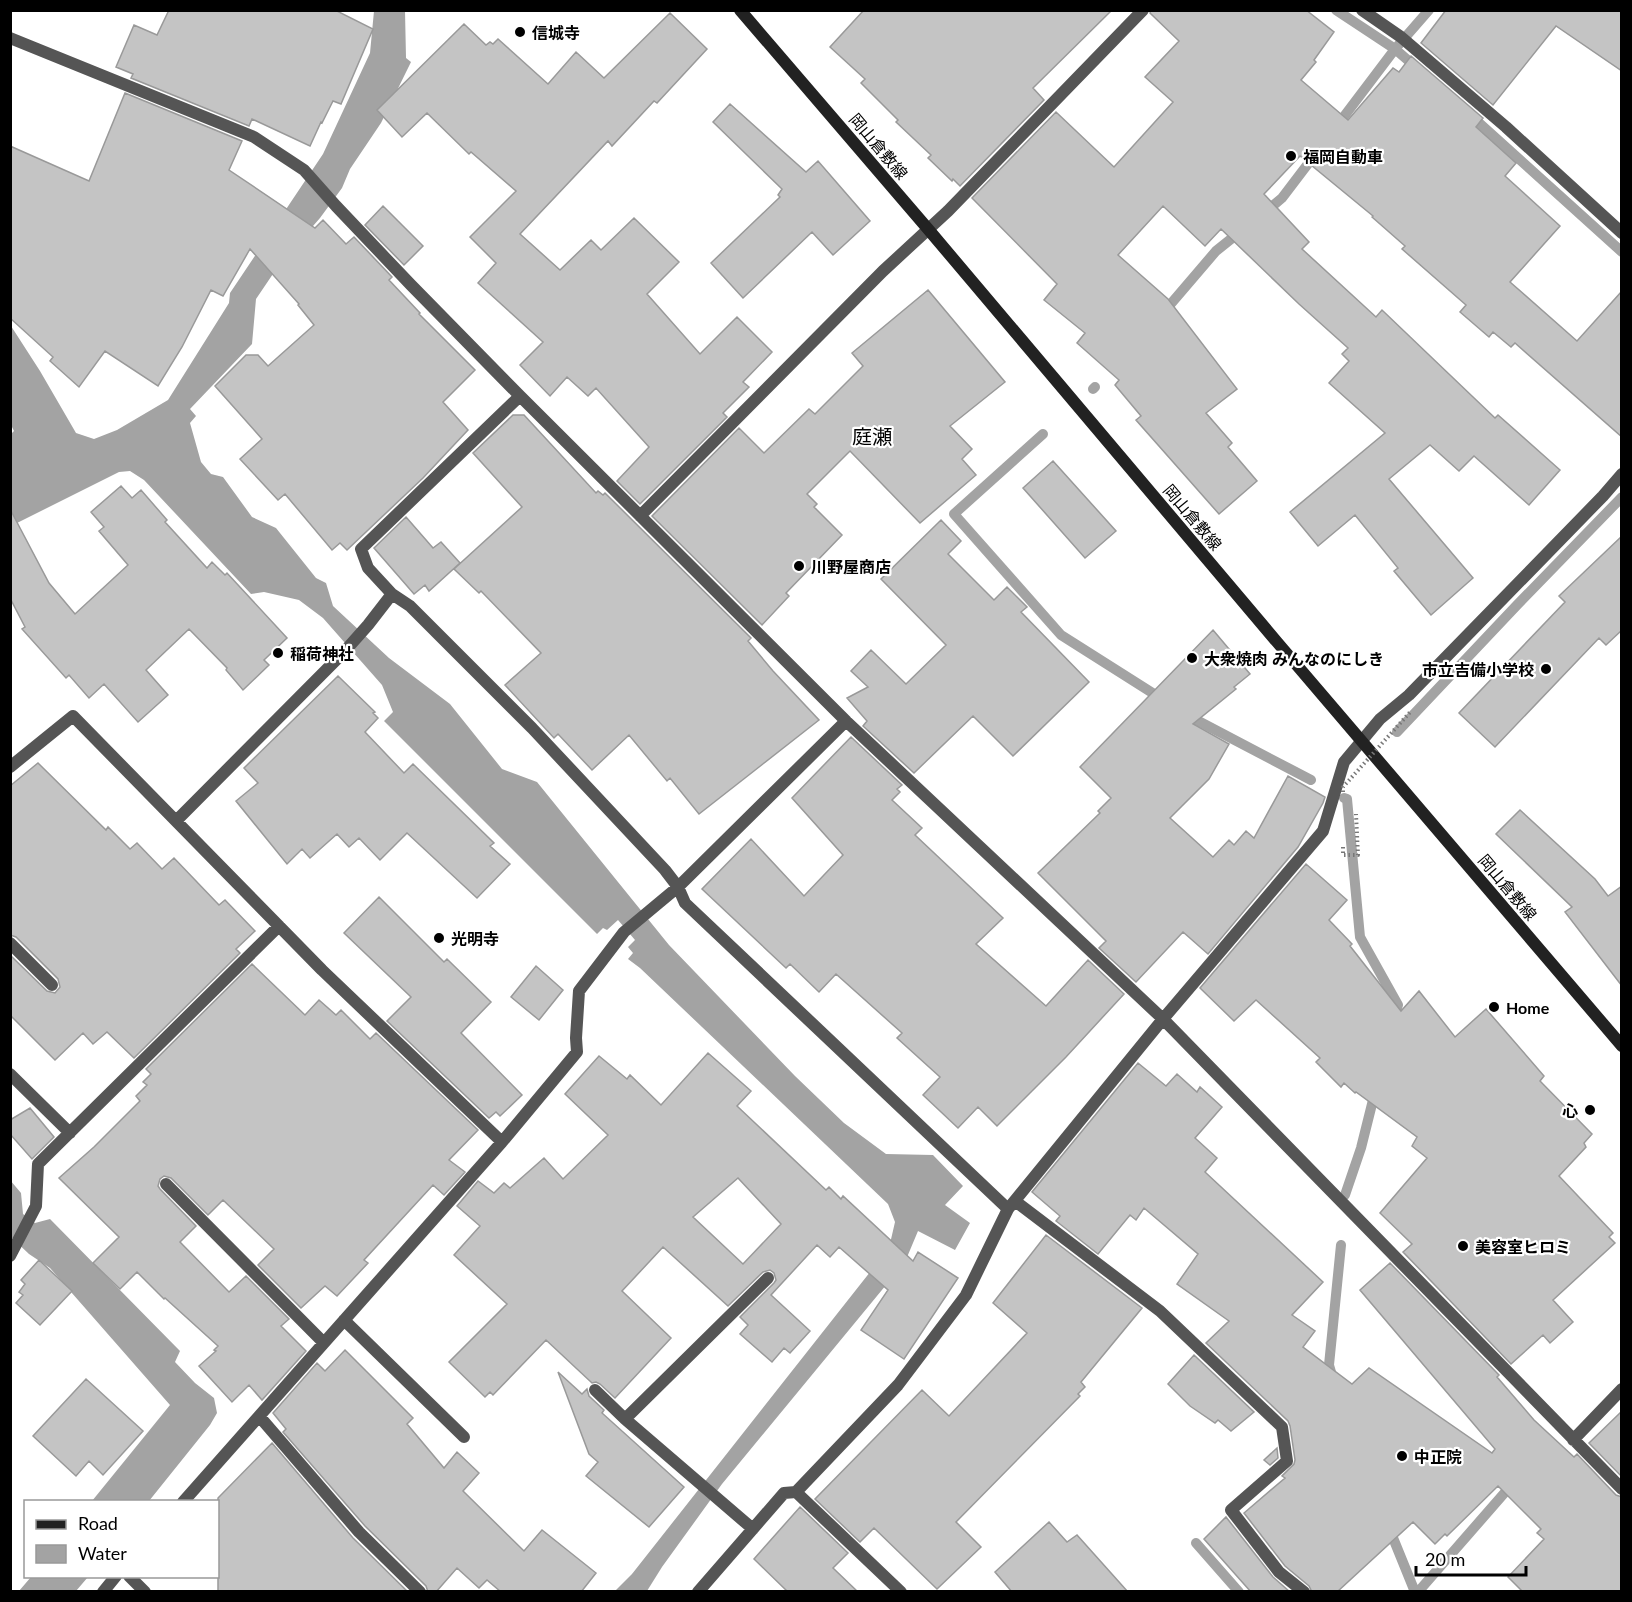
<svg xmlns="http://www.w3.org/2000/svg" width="1632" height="1602" viewBox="0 0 1632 1602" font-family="Lato,'Noto Sans JP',sans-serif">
  <rect width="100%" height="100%" fill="#fff"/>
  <path fill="#a3a3a3" d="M374 11H405L406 58 411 62 381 123 350 169 342 188 320 218 279 265 256 299 252 344 190 409 196 416 190 423 201 462 211 474 223 477 252 517 276 528 316 578 326 583 333 606 389 658 450 704 502 769 537 782 669 945 795 1076 844 1123 886 1154 933 1155 963 1186 945 1205 970 1223 955 1250 918 1231 905 1262 722 1484 662 1567 647 1591H615L632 1574 889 1248 895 1222 888 1204 640 968 628 959 633 953 628 947 635 940 618 920 607 930 603 928 597 934 384 721 393 712 382 685 323 618 299 600 264 592 251 594 144 480 130 471 119 472 11 526 10 435 14 431 10 423 11 326 40 371 76 433 94 439 117 430 168 400 229 303 230 293 323 154 370 53Z
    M10 1180 21 1193 23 1214 35 1223 50 1219 180 1351 175 1362 195 1383 214 1398 217 1413 210 1425 149 1501H92L170 1405 50 1268 29 1254 11 1237Z
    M31 1577V1576L88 1577 76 1591H19Z"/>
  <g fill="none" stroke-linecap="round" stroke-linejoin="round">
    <path stroke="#a3a3a3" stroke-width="10" d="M1336 10 1395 49 1418 69
      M1468 113 1622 252
      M1336 127 1395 49 1429 10
      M1263 214 1282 198 1317 152
      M1163 313 1216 251 1241 231
      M1093 389 1095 387
      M1043 434 954 514 1061 635 1162 699
      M1185 714 1311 780
      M1397 732 1518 604 1622 497
      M1344 798 1347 799 1360 937 1398 1005 1394 1019
      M1345 1195 1361 1148 1375 1092
      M1333 1379 1329 1365 1341 1245
      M1389 1528 1415 1592
      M1196 1543 1239 1592
      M1418 1592 1514 1482"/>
  </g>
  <path fill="#c4c4c4" stroke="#999" stroke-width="1.5" fill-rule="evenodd" d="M169 10H335L373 29 341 104 333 101 322 123 321 122 310 146 252 119 249 126 131 78 133 74 116 67 134 25 157 35Z
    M864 10H1112L1033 88 1044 100 960 186 953 179 952 181 928 158 931 155 896 122 898 120 861 83 865 79 830 47Z
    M1151 10H1306L1334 32 1314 60 1316 62 1301 80 1348 120 1393 68 1399 72 1411 56 1483 118 1476 127 1516 163 1505 176 1560 226 1510 282 1577 341 1622 291V437L1515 343 1511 347 1493 332 1489 337 1460 312 1466 305 1402 249 1405 246 1372 217 1373 216 1300 156 1264 194 1309 242 1302 249 1376 317 1382 310 1495 418 1498 415 1560 470 1529 505 1474 456 1459 471 1430 445 1389 479 1473 578 1431 615 1394 571 1398 568 1355 515 1318 546 1290 512 1385 433 1329 383 1349 361 1342 354 1348 348 1299 304 1221 229 1205 246 1163 206 1118 255 1168 299 1237 389 1206 413 1232 443 1228 447 1257 481 1219 514 1136 420 1141 416 1115 385 1119 380 1077 343 1085 333 1044 300 1057 284 972 198 1056 112 1114 167 1173 102 1145 77 1179 41 1150 13Z
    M1446 10H1622V71L1556 26 1493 105 1421 43Z
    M670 13 707 49 657 103 654 101 612 146 608 141 520 234 560 270 591 240 601 250 634 218 679 262 647 294 700 354 737 317 772 352 743 382 749 387 723 413 727 417 640 504 617 481 649 447 596 388 588 396 567 377 550 396 520 365 543 342 478 283 496 263 470 237 516 191 471 152 469 154 427 113 402 137 377 110 464 24 486 45 490 42 493 44 498 39 548 84 576 52 604 78Z
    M125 93 242 141 229 170 315 228 323 220 346 244 354 237 392 277 389 280 420 313 419 314 475 370 443 402 468 430 423 478 347 550 340 543 332 550 285 494 278 500 240 459 262 439 215 386 246 355H258L268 366 314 325 298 305 299 304 250 249 223 296 211 290 182 347 158 386 105 351 79 387 50 361 53 357 10 318V146L89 181Z
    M730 104 806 172 818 161 870 221 833 255 812 232 743 298 711 263 780 197 778 195 782 189 713 122Z
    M383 206 423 246 404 265 365 225Z
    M928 290 1005 382 950 426 972 449 962 459 976 475 920 523 850 451 807 494 817 504 814 507 842 535 786 593 789 596 762 625 652 516 739 428 764 453 809 409 815 414 863 366 852 353Z
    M513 415H524L596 493 598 491 603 495 605 493 751 638 748 641 773 671 819 720 699 814 670 778 667 781 629 735 592 770 558 734 554 738 505 685 541 653 481 591 479 593 454 569 522 507 473 453Z
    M1053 461 1116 531 1085 558 1023 488Z
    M121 486 132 498 141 490 167 520 165 522 207 568 212 562 225 575 227 573 287 638 264 660 269 665 243 690 226 670 227 668 189 629 146 670 168 695 138 722 104 684 89 698 69 675 66 678 22 629 25 627 10 598V509L49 583 75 614 128 565 99 531 104 527 91 512Z
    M406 517 433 548 441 542 460 563 429 591 425 585 414 594 374 548Z
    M941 520 961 541 948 554 994 600 1007 587 1027 607 1021 612 1089 682 1013 756 973 716 914 773 863 726 867 721 847 698 868 687 851 671 871 650 906 684 946 645 881 579Z
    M1622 536V630L1606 645 1599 638 1495 747 1459 713 1565 602 1559 596Z
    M1213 630 1250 674 1234 687 1236 689 1193 724 1229 744 1209 779 1170 818 1213 857 1229 840 1234 845 1246 831 1254 838 1288 776 1325 797 1323 803 1298 847 1208 954 1183 932 1136 982 1099 948 1106 941 1038 873 1100 813 1098 811 1111 798 1080 767Z
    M338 676 375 712 373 713 378 718 365 732 404 773 413 764 494 843 490 846 510 864 477 898 407 833 380 860 359 838 349 847 337 834 310 858 302 849 287 864 236 801 258 783 244 768Z
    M851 737 902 785 897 789 900 792 892 800 922 828 915 835 1003 918 976 944 1046 1006 1088 960 1124 994 1066 1057 997 1126 978 1107 958 1128 923 1095 940 1077 897 1038 902 1033 836 974 819 992 790 964 786 968 702 889 751 839 804 896 843 855 792 798Z
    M38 763 106 830 108 827 130 849 137 843 162 869 174 858 219 905 225 900 255 931 236 949 240 953 134 1058 107 1032 93 1044 83 1033 55 1060 10 1015V955L47 991 55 993 60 987 58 979 16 937 10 935V786Z
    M1520 810 1595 879 1608 896 1622 886V986L1565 912 1572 907 1496 834Z
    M1306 864 1347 900 1329 920 1352 944 1350 946 1401 1011 1419 991 1455 1037 1486 1009 1544 1076 1540 1081 1592 1134 1584 1143 1586 1147 1559 1176 1613 1233 1609 1237 1615 1243 1553 1300 1573 1322 1550 1343 1543 1335 1511 1364 1403 1252 1412 1244 1380 1213 1427 1158 1412 1146 1417 1137 1356 1092 1355 1093 1344 1083 1341 1087 1316 1062 1320 1058 1256 1000 1234 1021 1200 988Z
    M379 897 444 962 447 959 491 1002 461 1033 522 1095 500 1116 496 1112 489 1118 387 1021 411 997 344 933Z
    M252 964 305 1015 319 1000 336 1015 341 1010 370 1039 376 1033 478 1130 449 1160 465 1172 444 1195 433 1185 364 1260 368 1263 337 1296 325 1286 301 1308 258 1265 274 1249 223 1200 208 1215 171 1178 164 1176 160 1179 158 1186 160 1189 196 1226 180 1242 229 1292 246 1276 289 1319 281 1326 306 1351 262 1400 249 1385 232 1402 199 1366 216 1351 214 1350 218 1346 165 1298 164 1299 137 1272 120 1289 93 1263 119 1237 59 1178 94 1147 140 1101 136 1096 147 1085 143 1082 151 1074 146 1069Z
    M536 966 563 990 539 1020 511 997Z
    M708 1053 751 1091 737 1106 826 1190 829 1187 841 1199 843 1196 913 1261 918 1252 958 1278 904 1359 861 1330 888 1290 839 1247 830 1257 817 1245 771 1295 810 1331 790 1353 784 1348 772 1362 740 1334 748 1325 740 1317 774 1283 776 1280 774 1273 770 1270 763 1272 728 1306 663 1247 622 1291 671 1338 615 1398 600 1384 596 1382 592 1383 546 1340 493 1395 490 1392 485 1397 449 1362 507 1304 454 1255 480 1226 457 1206 478 1181 494 1193 504 1183 510 1188 544 1158 563 1179 608 1135 565 1094 599 1056 627 1079 630 1075 661 1105ZM738 1178 781 1224 743 1264 693 1217Z
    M1138 1063 1166 1086 1177 1074 1197 1092 1200 1087 1222 1107 1195 1138 1217 1158 1205 1172 1323 1282 1292 1315 1315 1331 1303 1347 1352 1384 1369 1368 1492 1453 1495 1449 1360 1290 1390 1263 1499 1375 1497 1377 1534 1420 1574 1457 1577 1454 1616 1495 1622 1497V1592H1523L1508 1577 1544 1539 1537 1533 1541 1529 1498 1486 1447 1536 1445 1534 1435 1544 1413 1522 1337 1592H1312L1309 1586 1285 1566 1244 1513 1285 1478 1282 1476 1294 1464 1295 1460 1290 1426 1288 1421 1206 1343 1229 1321 1177 1284 1198 1254 1144 1208 1136 1220 1130 1215 1098 1254 1056 1221 1060 1216 1032 1192Z
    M30 1108 54 1137 32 1159 10 1134V1120Z
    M1046 1235 1142 1308 1081 1382 1085 1387 1078 1394 1080 1396 956 1522 981 1547 937 1589 874 1528 860 1542 815 1499 922 1390 949 1416 1027 1333 993 1303Z
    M39 1260 72 1291 40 1325 16 1303 23 1295 19 1292 25 1284 21 1280Z
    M345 1350 413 1418 407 1424 444 1468 457 1452 479 1473 463 1491 524 1551 542 1530 596 1573 581 1592H501L487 1580 479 1588 457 1568 436 1592H428L426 1586 365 1526 283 1432 286 1429 273 1413 317 1363 325 1371Z
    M1194 1355 1254 1412 1231 1431 1218 1420 1215 1423 1190 1406 1168 1384Z
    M558 1372 582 1394 587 1389 589 1396 604 1410 602 1413 684 1487 649 1527 586 1476 598 1462 589 1454Z
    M86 1379 143 1431 103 1475 89 1461 76 1476 33 1436Z
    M1622 1411V1477L1589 1443Z
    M272 1443 353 1538 408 1592H218V1498Z
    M1277 1448 1278 1458 1270 1465 1264 1460Z
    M800 1507 848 1553 833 1568 858 1592H788L754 1559Z
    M1226 1517 1273 1577 1290 1592H1251L1204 1539Z
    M1049 1522 1067 1542 1077 1535 1128 1592H1012L995 1572Z"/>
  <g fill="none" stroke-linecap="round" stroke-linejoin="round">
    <path stroke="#777" stroke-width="4" stroke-dasharray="1.5 3" stroke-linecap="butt" d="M1343 847V855H1358L1356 814"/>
    <path stroke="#555" stroke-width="12" d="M1362 10 1401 37 1506 127 1622 233
      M10 38 254 137 304 170 336 206 411 285 520 396 846 721 1163 1019 1622 1489
      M640 516 883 271 948 211 1143 10
      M392 594 410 606 532 728 665 870 678 887 685 903 1008 1209
      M10 767 73 716 322 970 502 1142
      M176 821 344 652 368 625 392 594 368 568 361 549 520 396
      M10 943 52 985
      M10 1074 70 1133
      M166 1184 324 1343
      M1015 1201 1160 1311 1282 1427 1287 1461 1231 1510 1279 1572 1304 1592
      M10 1256 36 1206 38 1164 279 926
      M344 1320 464 1437
      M595 1390 625 1419 753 1529
      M259 1416 359 1532 420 1592
      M625 1419 768 1278
      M1573 1440 1622 1389
      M183 1502 502 1142 577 1052 576 1038 579 991 624 932 678 887 846 721
      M129 1576 145 1592
      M103 1592 116 1576
      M698 1592 784 1493 796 1492
      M901 1592 796 1492 898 1385 966 1295 1008 1209 1163 1019 1323 831 1344 762 1380 719 1409 695 1603 496 1622 474"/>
    <path stroke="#222" stroke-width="12" d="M740 10 928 229 1277 642 1622 1046"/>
    <path stroke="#777" stroke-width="4" stroke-dasharray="1.5 3" stroke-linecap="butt" d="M1343 792V787L1411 711"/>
  </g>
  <g fill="#000" stroke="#fff" stroke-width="2">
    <circle cx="520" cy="32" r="6"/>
    <circle cx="1291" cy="156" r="6"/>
    <circle cx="799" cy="566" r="6"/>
    <circle cx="278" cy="653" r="6"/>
    <circle cx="1192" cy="658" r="6"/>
    <circle cx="1546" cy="669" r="6"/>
    <circle cx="439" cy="938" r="6"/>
    <circle cx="1494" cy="1007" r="6"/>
    <circle cx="1590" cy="1110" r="6"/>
    <circle cx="1463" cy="1246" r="6"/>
    <circle cx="1402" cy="1456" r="6"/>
  </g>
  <g text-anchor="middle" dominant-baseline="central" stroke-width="4.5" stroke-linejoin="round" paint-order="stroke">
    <g font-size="16" font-weight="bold" fill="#000" stroke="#fff" text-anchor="start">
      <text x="532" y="32">信城寺</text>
      <text x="1303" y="156">福岡自動車</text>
      <text x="811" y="566">川野屋商店</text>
      <text x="290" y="653">稲荷神社</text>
      <text x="1204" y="658">大衆焼肉 みんなのにしき</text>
      <text x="1534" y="669" text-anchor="end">市立吉備小学校</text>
      <text x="451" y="938">光明寺</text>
      <text x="1506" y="1007">Home</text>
      <text x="1578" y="1110" text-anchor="end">心</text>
      <text x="1475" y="1246">美容室ヒロミ</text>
      <text x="1414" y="1456">中正院</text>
    </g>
    <g font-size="16" fill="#000" stroke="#fff">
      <text transform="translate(879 146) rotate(50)">岡山倉敷線</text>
      <text transform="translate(1193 517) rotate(50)">岡山倉敷線</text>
      <text transform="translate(1508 887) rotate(50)">岡山倉敷線</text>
    </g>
    <g font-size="20" fill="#000" stroke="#fff">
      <text x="872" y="436">庭瀬</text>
    </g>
  </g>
  <rect width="1632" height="1602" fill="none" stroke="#000000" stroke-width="24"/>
  <rect x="24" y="1500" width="195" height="78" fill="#ffffff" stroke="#999999" stroke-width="1.5"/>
  <rect x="36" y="1520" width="30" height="9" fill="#222222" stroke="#999999" stroke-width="1.5"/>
  <text x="78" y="1530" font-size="18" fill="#000000">Road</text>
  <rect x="36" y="1545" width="30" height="18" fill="#a3a3a3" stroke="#999999" stroke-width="1.5"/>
  <text x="78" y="1560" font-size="18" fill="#000000">Water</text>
  <path d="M1416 1566v9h110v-9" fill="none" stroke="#000000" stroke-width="3"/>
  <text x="1425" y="1566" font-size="18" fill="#000000" stroke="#ffffff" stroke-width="4.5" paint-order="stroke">20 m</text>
</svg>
